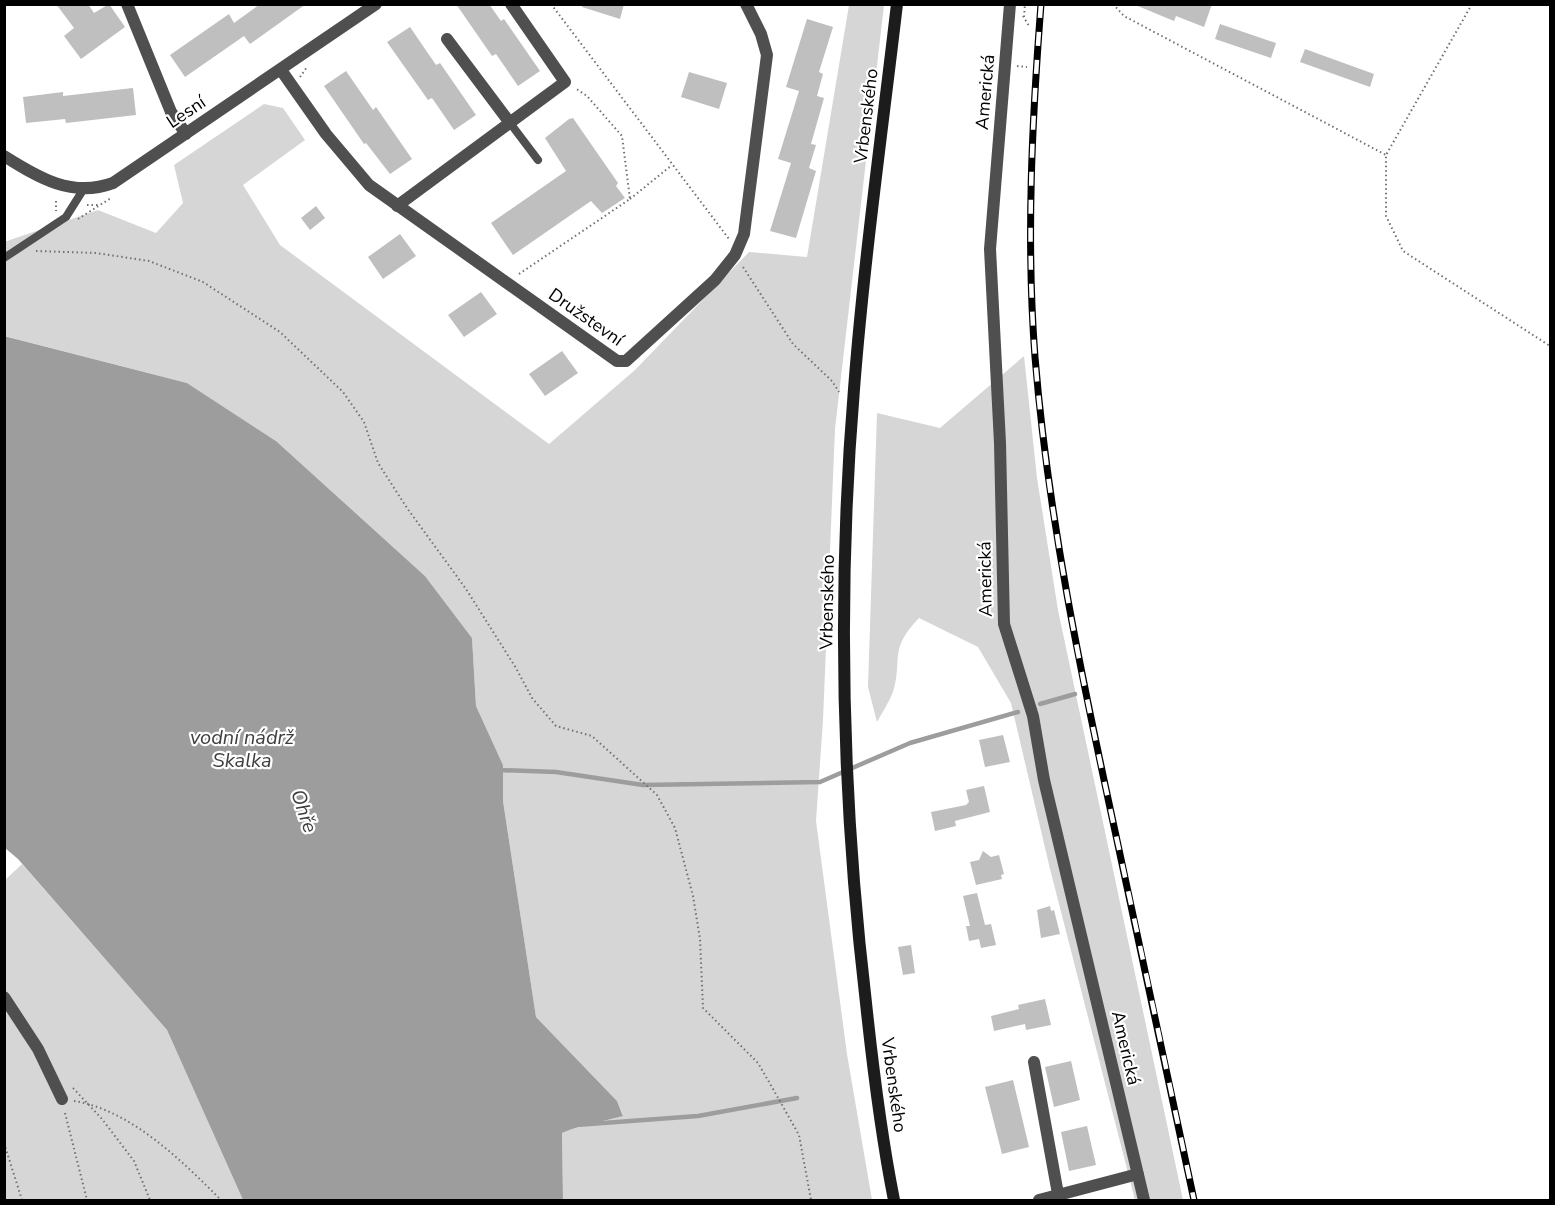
<svg xmlns="http://www.w3.org/2000/svg" width="1555" height="1205" viewBox="0 0 1555 1205" font-family="'Nunito Sans',sans-serif">
  <rect width="100%" height="100%" fill="#fff"/>
  <path fill="#d6d6d6" d="M849 5H884L835 429 823 720 816 821 847 1054 872 1200H563L562 1133C582 1124 602 1124 623 1115L617 1101 536 1017 503 801V765L476 706 472 638 425 576 276 441 187 383 5 336 4 242 98 210 156 233 183 203 174 165 264 104 283 108 305 140 243 185 280 245 549 444 635 370 749 252 807 257Z
    M1024 356 1037 478 1058 610 1183 1200H1135L1050 869 1011 703 978 647 919 618C888 650 903 659 893 692 889 702 882 713 877 722L868 687 877 413 940 428Z
    M22 864 167 1030 243 1200H5V880Z"/>
  <path fill="#9d9d9d" d="M4 336 187 383 276 441 425 576 472 638 476 706 503 765V801L536 1017 617 1101 623 1116C602 1122 582 1124 562 1133L563 1200H243L167 1030 18 859 5 848Z"/>
  <g fill="none" stroke-linecap="round" stroke-linejoin="round">
    <path stroke="#9d9d9d" stroke-width="4.5" d="M1040 704 1075 694
      M498 770 556 772 643 785 820 782 910 743 1018 712
      M576 1125 698 1116 797 1098"/>
  </g>
  <path fill="#bfbfbf" d="M56 4H88L94 13 109 4 125 27 81 59 64 36 74 28Z
    M260 4H306L250 44 244 36 185 77 170 55 229 14 234 23Z
    M456 4H489L501 21 504 19 540 71 518 86 496 54 492 56Z
    M582 4H624L620 19 582 7Z
    M1133 4H1212L1204 27 1176 16 1174 21Z
    M807 19 833 27 819 72 823 74 817 96 824 98 811 144 816 145 809 168 816 171 796 238 770 231 791 163 778 159 799 91 786 87Z
    M1220 24 1276 43 1271 58 1215 39Z
    M410 27 436 65 440 63 476 115 454 130 432 98 428 100 387 42Z
    M1305 49 1374 74 1370 87 1300 62Z
    M346 71 373 110 376 107 412 159 390 174 366 143 364 144 324 86Z
    M689 72 727 83 719 109 681 97Z
    M133 88 136 115 66 123 65 119 26 123 23 97 63 92V96Z
    M573 118 618 183 616 186 625 198 602 213 591 201 513 255 491 223 566 171 545 138 569 119Z
    M316 206 325 218 310 230 301 218Z
    M400 234 416 256 383 279 368 257Z
    M481 292 497 314 464 337 448 315Z
    M562 351 578 373 545 396 529 374Z
    M1003 735 1010 762 985 767 979 740Z
    M984 786 990 812 955 821 956 826 935 831 931 812 966 805 969 802 966 790Z
    M983 851 991 857 999 855 1004 874 1001 875 1002 879 976 885 970 862 979 860Z
    M977 893 985 925 991 924 996 945 981 948 979 939 969 941 966 926H970L963 896Z
    M1050 906 1051 911 1054 910 1060 934 1041 938 1037 910Z
    M911 945 915 973 903 975 898 947Z
    M1045 999 1051 1025 1026 1030 1025 1024 994 1031 991 1016 1019 1009 1018 1005Z
    M1071 1061 1080 1100 1054 1107 1045 1067Z
    M1013 1080 1029 1147 1002 1154 985 1087Z
    M1087 1126 1096 1165 1069 1171 1061 1132Z"/>
  <g fill="none" stroke-linecap="round" stroke-linejoin="round">
    <path stroke="#717171" stroke-width="2" stroke-dasharray="1.5 3" stroke-linecap="butt" d="M551 4 729 239
      M1113 4 1124 16 1386 155
      M1472 4 1386 155V216L1403 251 1550 346
      M1023 16 1029 26
      M1024 17 1025 4
      M1017 66 1027 67
      M300 77 307 67
      M630 199 672 165
      M56 201V211
      M87 205H99
      M78 219 111 198
      M36 251 96 253 149 261 203 282 280 332 343 392 364 422 378 463 407 508 466 589 516 668 532 698 556 726 592 736 657 795 675 828 693 896 700 939 703 1008 758 1063 773 1089 799 1135 811 1200
      M743 267 793 344 832 381 839 392
      M519 274 630 199 622 136 587 96 575 88
      M73 1088 102 1119 134 1161 150 1200
      M74 1101C131 1110 182 1161 221 1200
      M65 1113 87 1200
      M4 1143 22 1200"/>
    <path stroke="#4f4f4f" stroke-width="8" d="M510 123 538 160
      M4 258 66 217 83 190"/>
    <path stroke="#4f4f4f" stroke-width="12" d="M127 4 171 112 186 134
      M1010 4 990 249 1000 443 1004 624 1033 716 1044 780 1144 1200
      M447 39 510 123
      M281 70 326 134 369 185 617 361H626L715 280 735 255 744 234 767 55 761 34 746 4
      M4 156C39 178 72 198 113 183L376 4
      M397 206 565 82 511 4
      M4 997 38 1049 62 1099
      M1034 1062 1058 1194
      M1039 1200 1138 1174"/>
    <path stroke="#1c1c1c" stroke-width="12" d="M894 1200C881 1135 873 1069 866 1003 842 799 837 593 854 389 864 260 882 132 897 4"/>
    <defs>
      <path id="rail" d="M1041 4C1032 121 1026 240 1035 357 1048 517 1081 674 1115 831 1142 954 1168 1077 1194 1200"/>
    </defs>
    <use href="#rail" stroke="#000" stroke-width="7"/>
    <use href="#rail" stroke="#fff" stroke-width="4.5" stroke-dasharray="14" stroke-linecap="butt"/>
  </g>
  <g text-anchor="middle" dominant-baseline="central" stroke-width="4.5" stroke-linejoin="round" paint-order="stroke">
    <g font-size="18" fill="#000" stroke="#fff">
      <text transform="translate(985 92) rotate(-85)">Americká</text>
      <text transform="translate(186 112) rotate(-34)">Lesní</text>
      <text transform="translate(866 116) rotate(-83)">Vrbenského</text>
      <text transform="translate(586 317) rotate(35)">Družstevní</text>
      <text transform="translate(985 579) rotate(-91)">Americká</text>
      <text transform="translate(827 602) rotate(-89)">Vrbenského</text>
      <text transform="translate(1126 1048) rotate(77)">Americká</text>
      <text transform="translate(894 1085) rotate(82)">Vrbenského</text>
    </g>
    <g font-size="20" font-style="italic" fill="#3e3e3e" stroke="#fff">
      <text x="242" y="737">vodní nádrž<tspan x="242" dy="23">Skalka</tspan></text>
      <text transform="translate(304 811) rotate(71)">Ohře</text>
    </g>
  </g>
  <rect width="1555" height="1205" fill="none" stroke="#000000" stroke-width="12"/>
</svg>
